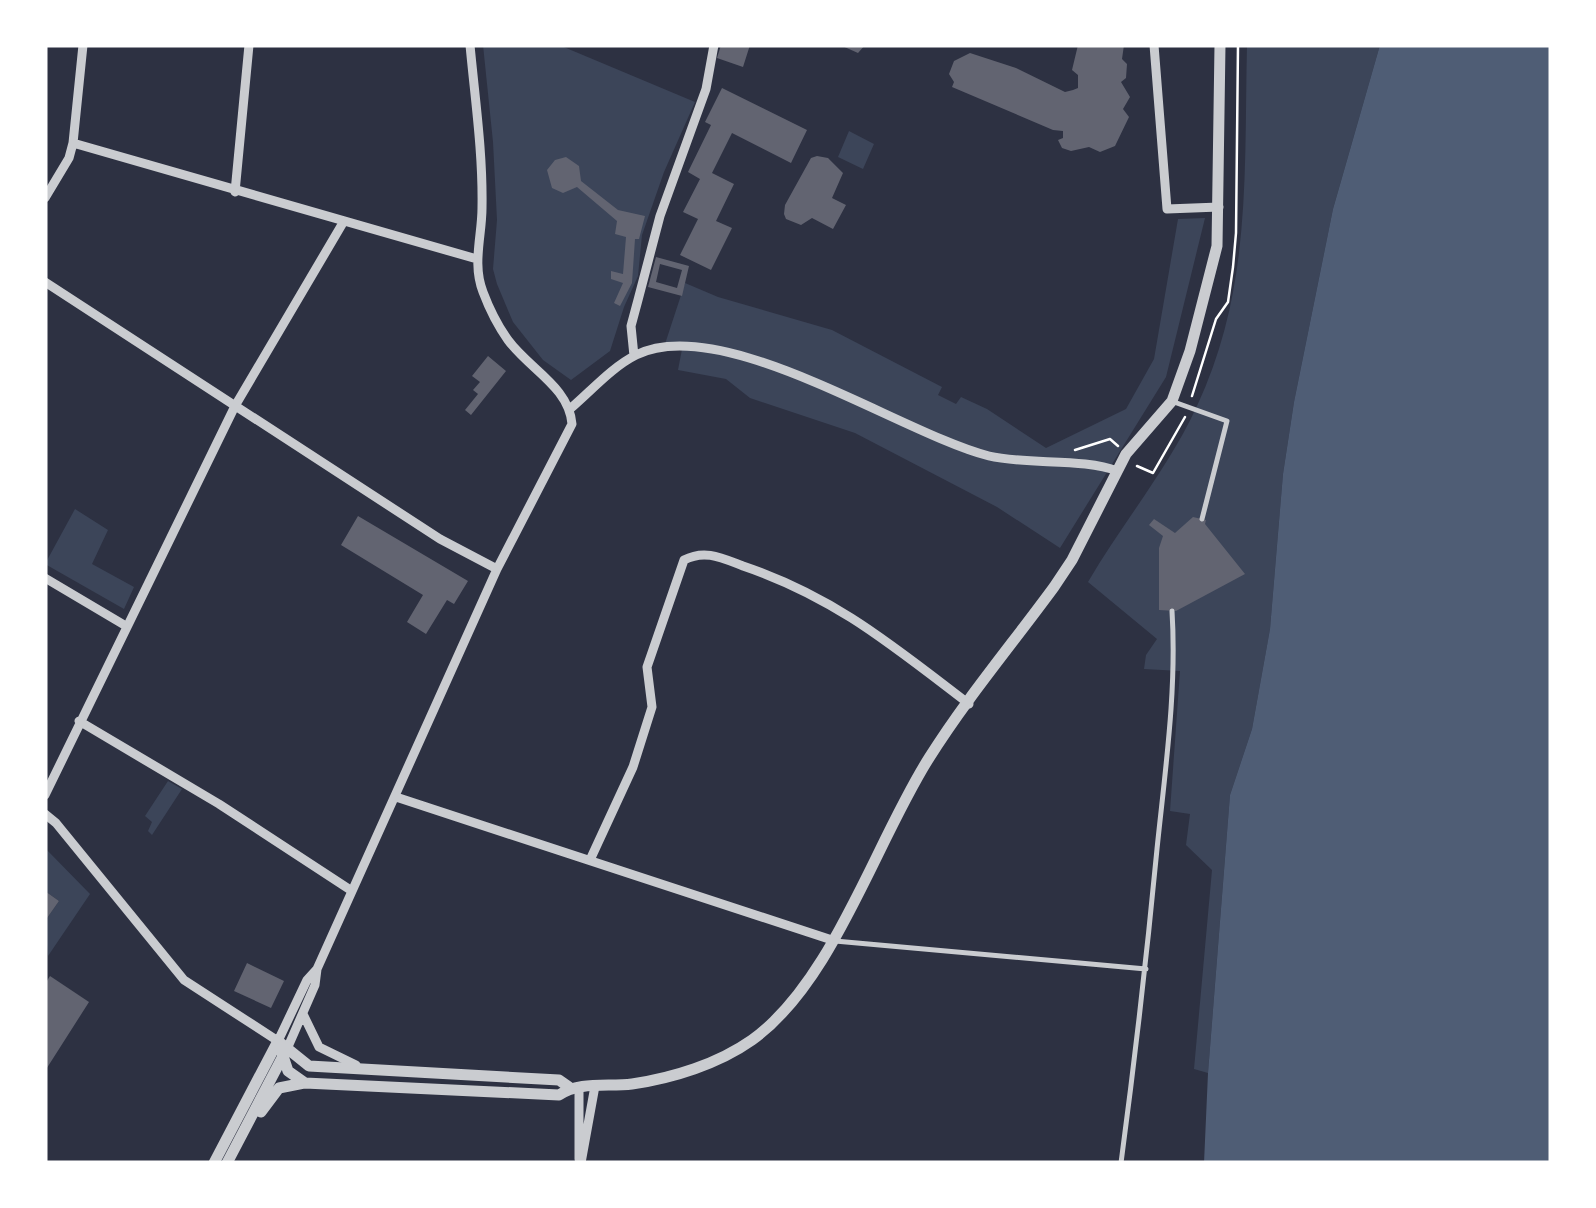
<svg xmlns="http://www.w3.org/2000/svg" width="1596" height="1208" viewBox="0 0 1596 1208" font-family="Jost,sans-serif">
  <rect width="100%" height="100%" fill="#2d3142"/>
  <path fill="#3c4559" d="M483 45H559L695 102 664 172 642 235 638 276 624 307 610 351 571 380 543 360 513 322 497 284 493 269 497 220 493 142Z
    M1247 45H1380L1333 209 1294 402 1283 474 1270 629 1252 729 1230 795 1208 1073 1194 1069 1212 870 1186 845 1190 814 1170 811 1180 671 1144 669 1146 655 1157 639 1088 582C1123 522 1168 469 1197 406 1252 288 1244 172 1247 45Z
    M849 131 874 144 863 169 838 157Z
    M1205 218 1166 377 1060 548 997 507 855 433 750 398 726 379 678 370 683 344H665L685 283 718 297 832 330 942 387 938 395 956 404 961 397 987 409 1046 448 1126 409 1154 359 1178 219Z
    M75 509 108 530 92 564 134 587 124 609 45 564Z
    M168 781 182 789 152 835 148 831 152 822 145 816Z
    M45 848 90 894 48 956 45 921 59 901 45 891Z"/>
  <path fill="#4f5d75" d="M1380 45H1551V1163H1204L1208 1073 1230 795 1252 729 1270 629 1283 474 1294 402 1333 209Z"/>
  <path fill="#626471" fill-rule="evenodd" d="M721 45H750L743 67 717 58Z
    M840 45H865L858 53Z
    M1078 45H1124L1122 59 1127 64 1126 78 1121 82 1130 97 1123 109 1129 117 1115 146 1100 152 1089 147 1071 151 1062 148 1058 140 1063 138V131L1053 130 952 87 954 82 949 74 954 61 970 53 1016 68 1065 92 1073 90 1078 88V75L1072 70Z
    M722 88 807 130 791 163 732 133 712 173 734 184 716 221 732 228 711 270 680 255 698 219 683 212 700 179 688 172 711 125 705 122Z
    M817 156 828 158 843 173 832 198 846 205 833 229 812 218 801 225 786 219 784 214 785 205 811 158Z
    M566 157 579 166 581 181 618 210 645 216 639 239H635L632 283 620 306 614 303 623 283 611 279V271L623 274 626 237 615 234 617 221 577 187 563 193 552 188 547 170 555 160Z
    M656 257 689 266 682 296 648 287ZM660 264 682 270 677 288 656 282Z
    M488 356 506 371 471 415 465 410 478 394 473 390 480 382 472 376Z
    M358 516 468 581 454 604 447 600 426 634 407 622 423 595 341 545Z
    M1193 517 1206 520 1205 524 1245 574 1176 611 1159 610V548L1163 536 1149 525 1154 519 1175 533Z
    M45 891 59 901 45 921Z
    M247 963 284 981 271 1008 234 991Z
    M50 976 89 1002 45 1071V984Z"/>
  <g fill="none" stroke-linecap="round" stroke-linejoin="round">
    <path stroke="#fff" stroke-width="2.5" d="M1192 396 1216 319 1228 302 1233 267 1236 233 1238 45
      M1075 450 1110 439 1118 446
      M1137 466 1153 473 1185 417"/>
    <path stroke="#caccd0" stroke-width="5" d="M1174 402 1227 421 1202 519
      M835 941 1146 969
      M1121 1163C1135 1058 1147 954 1157 849 1165 771 1177 690 1172 611"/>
    <path stroke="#caccd0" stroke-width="9" d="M1154 45 1167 209 1219 207
      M73 143 477 259
      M235 192 249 45
      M45 198 69 158 73 143 83 45
      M45 282 440 539 497 569
      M634 356 631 326 638 300 660 216 706 89 714 45
      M571 408C591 391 612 367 636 355 722 312 902 434 989 456 1027 465 1085 458 1117 471
      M45 578 126 626
      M79 721 219 804 352 891
      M45 795 235 406 344 221
      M396 797 832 940
      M45 814 56 823 184 980 278 1041 307 980 317 969
      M590 860 633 767 652 707 647 667 684 560C705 549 722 558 743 566 835 597 893 646 969 704
      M303 1014 319 1047 356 1065
      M287 1049 315 985 317 969 497 569 572 424C569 387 529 369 508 340 498 326 489 308 483 292 472 264 482 236 482 208 483 153 475 99 470 45
      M579 1159V1087
      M581 1163 595 1086"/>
    <path stroke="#caccd0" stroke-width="11" d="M278 1041 288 1071 305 1083 559 1095C579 1081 608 1087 632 1084 673 1078 718 1064 752 1040 833 982 875 843 929 758 966 699 1013 643 1054 587L1072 560 1126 454 1172 401 1190 351 1217 246 1220 45
      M278 1041 309 1066 559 1080 569 1087
      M261 1112 279 1088 304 1083
      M214 1163 278 1041
      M227 1163 283 1056"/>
  </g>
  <rect width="1596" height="1208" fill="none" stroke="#ffffff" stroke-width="95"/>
</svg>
